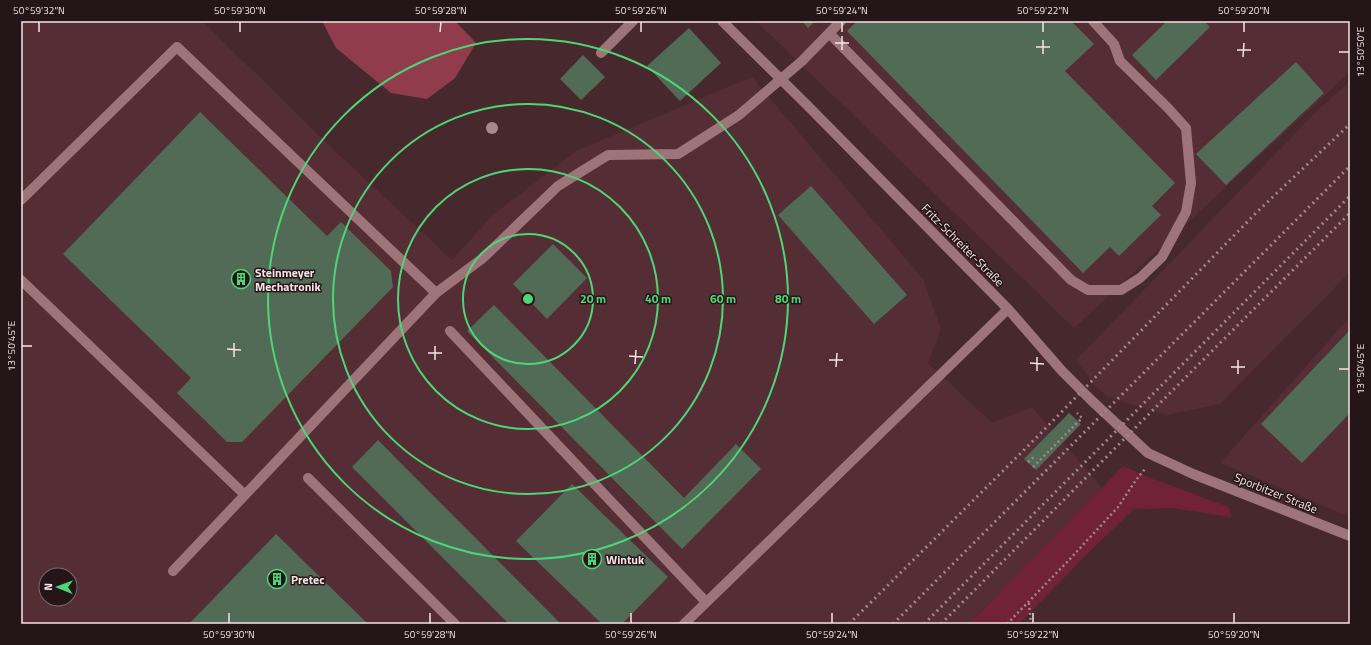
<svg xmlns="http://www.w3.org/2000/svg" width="1371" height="645" viewBox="0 0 1371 645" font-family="'Titillium Web',sans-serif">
  <rect width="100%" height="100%" fill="#47292d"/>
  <path fill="#542e34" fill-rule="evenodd" d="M21 21H202L338 154 452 260 494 214 578 150 752 77 923 279 941 329 928 363 992 423 1032 407 1102 488 969 624H21ZM46 575H70V599H46Z
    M756 21H1350V72L1074 328Z
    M1350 81V272L1220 404 1166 415 1108 397 1097 388 1076 360 1317 111Z
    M1350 317V517L1220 463Z"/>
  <path fill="#712335" d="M1123 466 1158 481 1229 507 1231 517 1172 508 1134 509 1090 551 1019 624H969Z"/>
  <path fill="#913c4c" d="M322 21H455L476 43 455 78 427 99 391 93 336 48Z"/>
  <path fill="#526b56" d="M802 21H815L808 28Z
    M857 21H1071L1094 44 1065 71 1175 183 1152 206 1161 215 1119 256 1110 247 1083 273 847 31Z
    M1167 21H1204L1210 27 1156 80 1132 55Z
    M689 28 721 63 680 101 647 66Z
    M583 55 605 77 581 100 560 79Z
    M1296 62 1324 93 1226 185 1196 154Z
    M200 112 327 236 341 222 391 271 393 287 242 442H227L177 393 191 378 63 254Z
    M811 186 907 295 874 324 778 215Z
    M553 244 587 278 547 319 513 284Z
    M494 305 684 498 736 444 761 469 682 549 467 331Z
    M1350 330V413L1302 463 1261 424Z
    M1069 413 1081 424 1036 470 1024 459Z
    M378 440 561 624H509L352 467Z
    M572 484 668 577 622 624H602L516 541Z
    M276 534 368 624H189Z"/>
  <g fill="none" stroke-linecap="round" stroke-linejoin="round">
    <path stroke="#a1878a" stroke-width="2.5" stroke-dasharray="2 3" stroke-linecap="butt" d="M1028 462 1034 457
      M1033 467 1082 418 1077 413
      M1029 603 1031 624
      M1007 624 1069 560 1118 507 1136 480 1145 469"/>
    <path stroke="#9d747a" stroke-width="10" d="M722 21 807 105 1008 309 1062 371 1091 400 1148 453 1193 474 1350 536
      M829 33 1071 280 1088 290H1121L1140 278 1162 257 1186 212 1191 183 1186 128 1168 108 1120 61 1114 44 1093 21
      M601 53 633 21
      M21 200 177 47 436 293
      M21 280 245 495
      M450 331 706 602
      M308 478 455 624
      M173 571 436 293 483 258 558 186 608 155 678 154 739 115 802 61 841 21
      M684 624 1008 309"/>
    <path stroke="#9f8689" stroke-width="3" stroke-dasharray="2 4" stroke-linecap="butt" d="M849 624 1039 435 1257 212 1350 124
      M893 624 1350 166
      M924 624 1350 196
      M941 624 1142 421 1350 213"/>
  </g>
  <circle fill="#a5898c" cx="492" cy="128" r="6"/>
  <path fill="none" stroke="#f8e3e5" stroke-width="1.5" d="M39 32V22M240 32V22M440 32 441 22M641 32V22M842 32V22M1043 32V22M1244 32V22M835 43H849M1036 47H1050M842 50V36M1237 50H1251M1339 52H1349M1043 54V40M1243 57 1244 43M22 346H32M227 349 241 350M428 353H442M629 356 643 357M234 357V343M435 360V346M829 360H843M1030 363 1044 364M635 364 636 350M836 367 837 353M1231 367H1245M1339 369H1349M1037 371V357M1238 374V360M229 623V613M430 623V613M631 623V613M832 623V613M1033 623V613M1234 623V613"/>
  <g fill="none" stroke="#4ed676" stroke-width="2">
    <circle cx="528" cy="299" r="65"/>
    <circle cx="528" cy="299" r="130"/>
    <circle cx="528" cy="299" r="195"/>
    <circle cx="528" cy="299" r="260"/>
  </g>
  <defs>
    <symbol id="building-ring" viewBox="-11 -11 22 22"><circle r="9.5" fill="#241618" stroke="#4ed676" stroke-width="1.5"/><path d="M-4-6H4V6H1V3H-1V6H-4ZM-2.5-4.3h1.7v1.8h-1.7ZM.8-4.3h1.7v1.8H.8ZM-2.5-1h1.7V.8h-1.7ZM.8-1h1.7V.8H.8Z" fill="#4ed676"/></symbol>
  </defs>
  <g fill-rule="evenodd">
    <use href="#building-ring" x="230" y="268" width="22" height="22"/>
    <use href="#building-ring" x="581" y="548" width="22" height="22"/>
    <use href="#building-ring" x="266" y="568" width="22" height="22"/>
  </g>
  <g text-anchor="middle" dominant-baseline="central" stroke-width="3" stroke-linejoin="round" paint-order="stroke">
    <g font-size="12" fill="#f8e3e5" stroke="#241618">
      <text transform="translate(963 245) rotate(45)">Fritz-Schreiter-Straße</text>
      <text transform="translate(1276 493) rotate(22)">Sporbitzer Straße</text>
    </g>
    <g font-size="12" font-weight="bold" fill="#f8e3e5" stroke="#241618" text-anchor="start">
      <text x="255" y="272">Steinmeyer<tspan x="255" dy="14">Mechatronik</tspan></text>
      <text x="606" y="559">Wintuk</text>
      <text x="291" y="579">Pretec</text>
    </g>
  </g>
  <circle cx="528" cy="299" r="6" fill="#4ed676" stroke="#241618" stroke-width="2"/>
  <g font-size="12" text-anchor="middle" font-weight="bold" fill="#4ed676" stroke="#241618" stroke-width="3" stroke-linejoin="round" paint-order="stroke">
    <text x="593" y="303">20 m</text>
    <text x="658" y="303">40 m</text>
    <text x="723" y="303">60 m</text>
    <text x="788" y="303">80 m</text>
  </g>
  <rect width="1371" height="645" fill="none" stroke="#241618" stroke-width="44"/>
  <g transform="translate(58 587) rotate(271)"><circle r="19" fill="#241618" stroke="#79686a"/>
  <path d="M0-3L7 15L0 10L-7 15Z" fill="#4ed676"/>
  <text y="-6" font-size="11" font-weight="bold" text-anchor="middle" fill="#f8e3e5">N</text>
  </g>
  <rect x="22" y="22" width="1327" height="601" fill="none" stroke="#f8e3e5" stroke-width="1.5"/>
  <g font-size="10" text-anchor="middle" fill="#f8e3e5">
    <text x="39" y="14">50°59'32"N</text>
    <text x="240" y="14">50°59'30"N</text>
    <text x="441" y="14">50°59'28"N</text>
    <text x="641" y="14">50°59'26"N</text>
    <text x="842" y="14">50°59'24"N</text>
    <text x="1043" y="14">50°59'22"N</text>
    <text x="1244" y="14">50°59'20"N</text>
    <text transform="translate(1360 52) rotate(-90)" y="4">13°50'50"E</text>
    <text transform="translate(11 346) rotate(-90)" y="4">13°50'45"E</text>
    <text transform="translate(1360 369) rotate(-90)" y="4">13°50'45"E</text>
    <text x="229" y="638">50°59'30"N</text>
    <text x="430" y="638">50°59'28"N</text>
    <text x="631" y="638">50°59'26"N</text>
    <text x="832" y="638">50°59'24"N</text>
    <text x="1033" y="638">50°59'22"N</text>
    <text x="1234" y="638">50°59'20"N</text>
  </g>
</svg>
